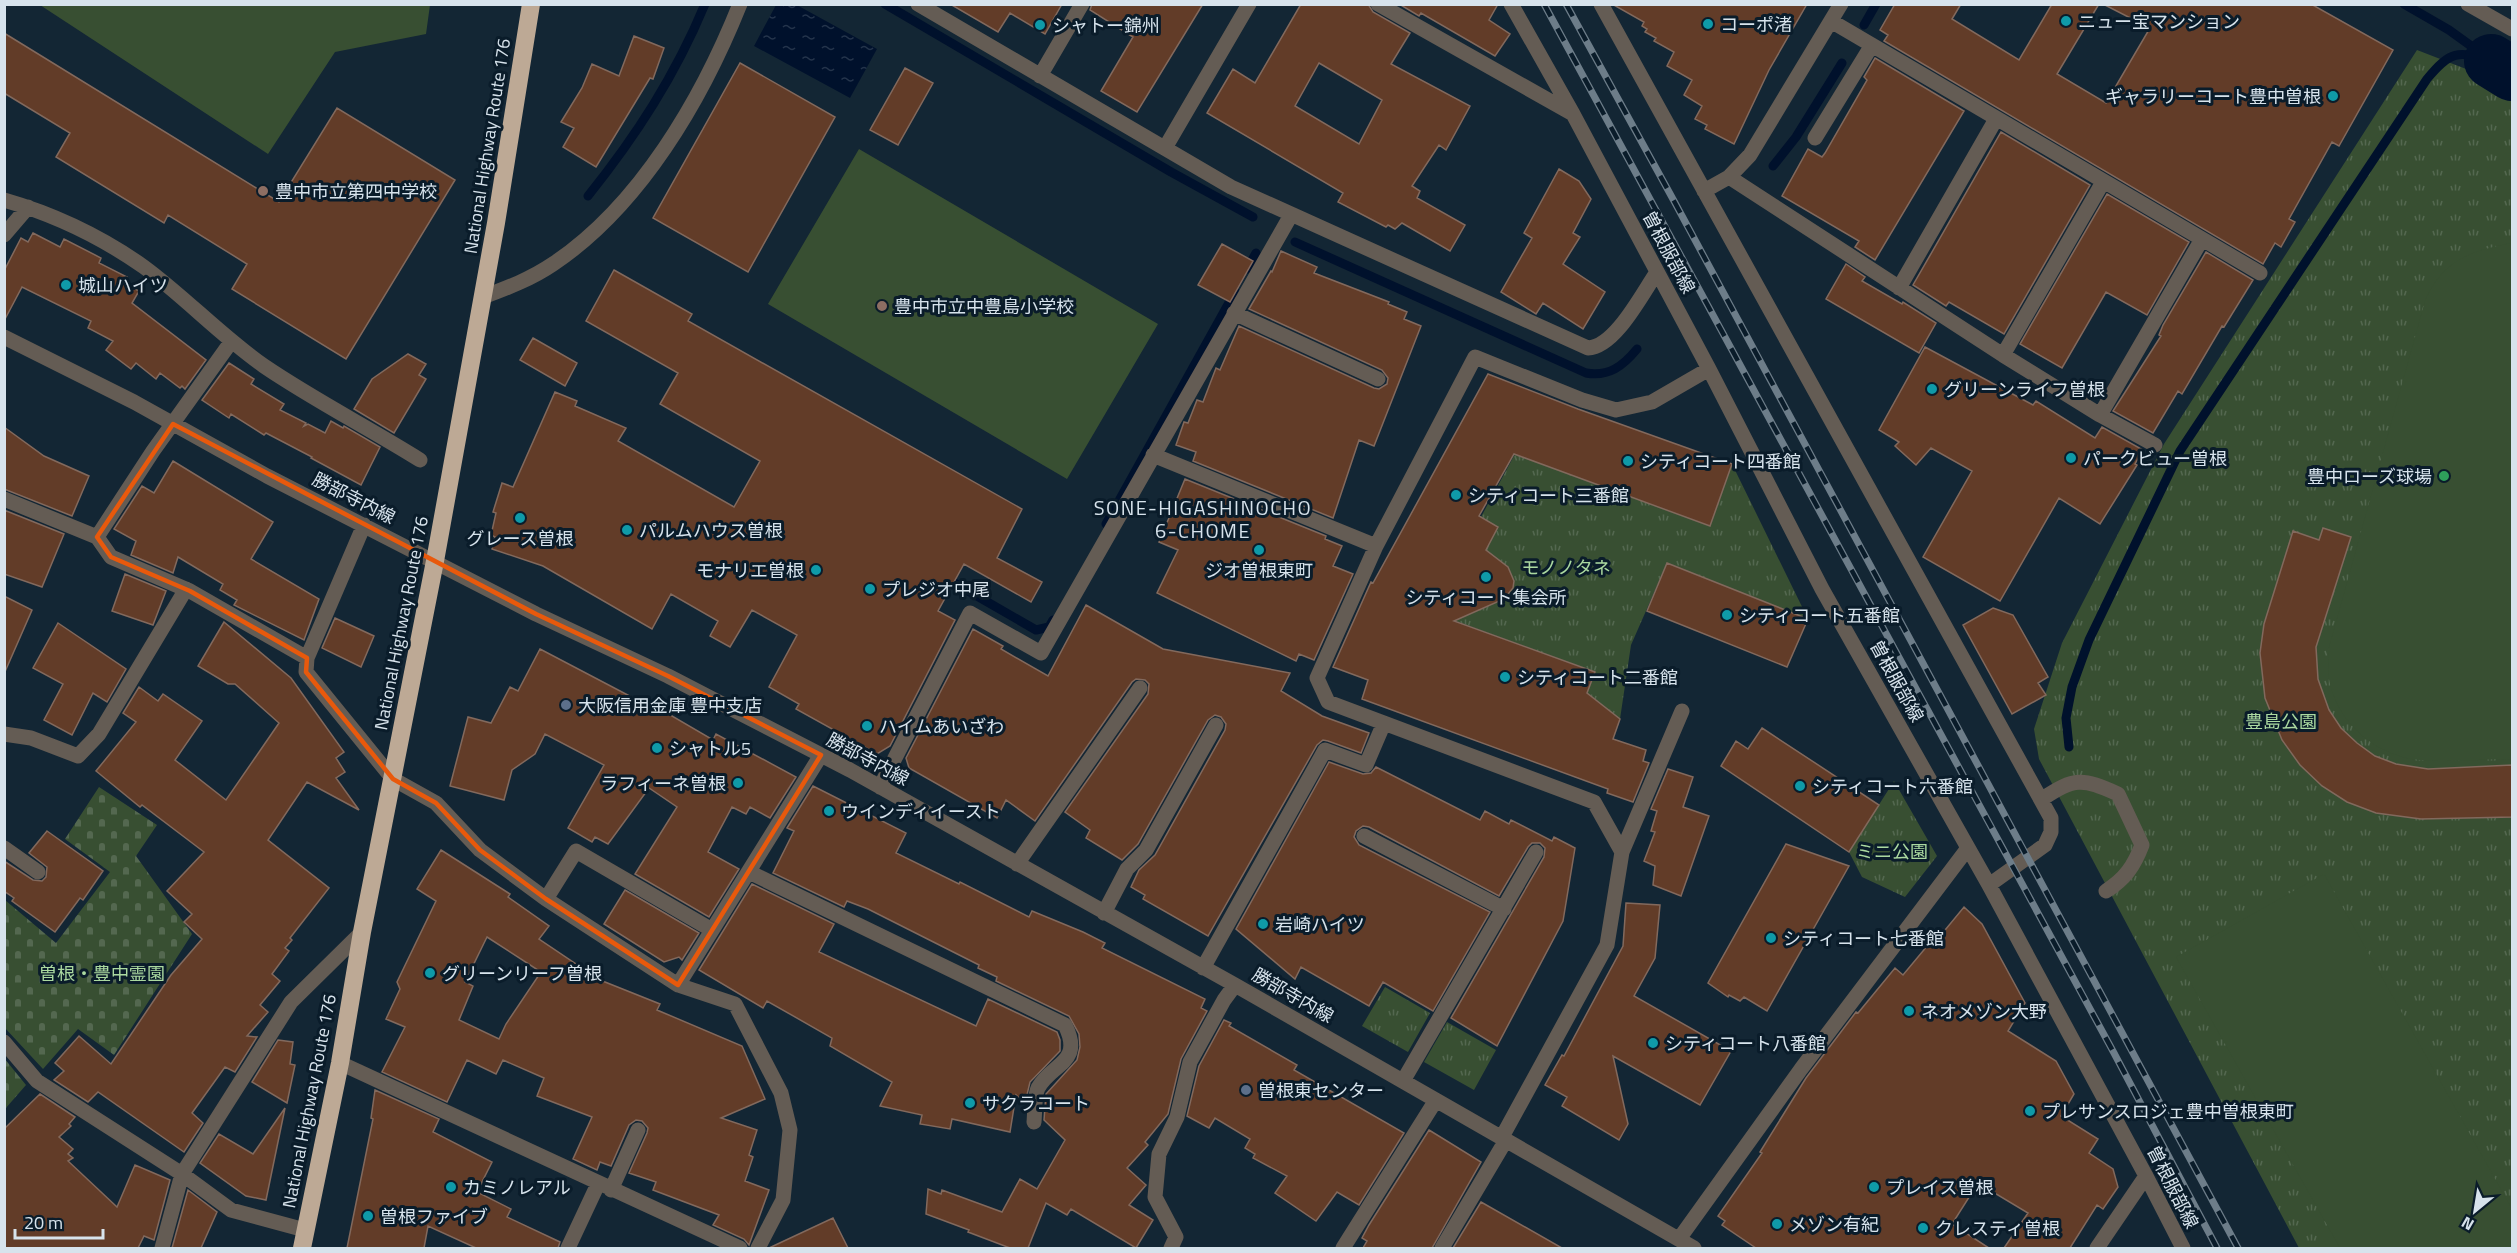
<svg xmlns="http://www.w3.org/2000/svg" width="2517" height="1253" viewBox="0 0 2517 1253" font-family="'Titillium Web','Noto Sans JP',sans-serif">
  <defs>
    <pattern id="cemetery-stones" width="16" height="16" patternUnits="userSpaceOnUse" patternTransform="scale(1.5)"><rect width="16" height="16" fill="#384f32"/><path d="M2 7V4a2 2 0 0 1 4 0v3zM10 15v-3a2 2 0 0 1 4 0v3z" fill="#546850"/></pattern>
    <pattern id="park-tufts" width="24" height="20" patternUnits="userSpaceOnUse" patternTransform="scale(1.5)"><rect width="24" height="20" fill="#384f32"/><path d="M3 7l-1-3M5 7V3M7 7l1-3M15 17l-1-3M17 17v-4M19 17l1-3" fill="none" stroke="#546850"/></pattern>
    <pattern id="water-ripples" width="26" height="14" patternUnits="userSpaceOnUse" patternTransform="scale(1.5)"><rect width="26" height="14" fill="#00112c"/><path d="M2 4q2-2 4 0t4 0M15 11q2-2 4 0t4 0" fill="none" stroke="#24344b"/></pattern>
  </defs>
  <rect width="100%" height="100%" fill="#132634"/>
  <path fill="url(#cemetery-stones)" d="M99 787 157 825 136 856 192 934 114 1055 78 1029 43 1069 5 1028V900L56 943 110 872 65 839Z
    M4 1058 26 1085 5 1109H4Z"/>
  <path fill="url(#park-tufts)" d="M2417 50 2479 74 2512 94V1248H2299L2039 759 2034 729 2062 643 2164 444Z
    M1515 454 1710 525 1732 464 1808 619 1667 563 1631 645 1620 719 1587 693 1594 672 1442 616 1481 517Z
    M1894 781 1937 856 1905 897 1862 877 1849 852Z
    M1385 987 1430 1013 1408 1052 1362 1026Z
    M1447 1022 1496 1050 1474 1090 1424 1062Z"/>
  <path fill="#384f32" d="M40 5H430L426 34 335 52 268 154Z
    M859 149 1158 324 1067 479 768 304Z
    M2512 243V759C2482 759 2450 763 2420 760 2377 757 2336 722 2329 679 2328 670 2328 661 2328 651L2425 301C2443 260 2470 251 2512 243Z
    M2324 874 2512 1209V1248H2340L2176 957Z"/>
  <path fill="url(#water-ripples)" d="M795 4 877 49 850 98 754 46 776 5Z"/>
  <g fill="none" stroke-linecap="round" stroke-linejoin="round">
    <path stroke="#00112c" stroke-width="9" d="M885 4 1171 172 1253 217
      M2404 4 2449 30 2485 56
      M1864 25 1876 4
      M1773 166 1796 137 1842 63
      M588 196C636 136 675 76 705 4
      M1295 242 1586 373C1609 377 1623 366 1637 349
      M1247 269 1256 253
      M1106 524 1235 292
      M944 577 1036 630 1049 627 1053 620
      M2069 747 2066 718 2072 687 2089 640 2180 451 2427 79C2450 51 2458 50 2491 61"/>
    <path stroke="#00112c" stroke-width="54" d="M2491 61 2512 74"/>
  </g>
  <path fill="#623c28" stroke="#82695d" stroke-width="1.5" fill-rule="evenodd" d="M950 4H1062L1045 34 1010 13 998 32Z
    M1092 4H1203L1137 112 1101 91 1133 37 1090 10Z
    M1301 4H1368L1373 12 1410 33 1391 64 1470 106 1446 150 1439 145 1412 186 1420 191 1417 198 1465 225 1450 251 1402 223 1395 229 1388 225 1386 227 1338 202 1343 193 1207 113 1233 69 1255 83ZM1319 63 1382 100 1359 144 1295 106Z
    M1399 4H1498L1489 20 1510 34 1495 56 1421 13 1419 16Z
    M1612 4H1807L1769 70 1734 144 1705 129 1707 125 1695 119 1702 106 1684 95 1692 80 1667 66 1674 52 1654 41 1656 38 1645 32 1647 29 1642 26 1644 22Z
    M1895 4H1961L1952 19 2019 60 2052 4H2099L2057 74 2106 103 2150 28 2103 4H2311L2393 50 2339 146 2332 142 2289 219 2295 222 2281 247 2275 243 2263 264 1884 41 1888 35 1880 30Z
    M4 33 279 202 337 108 455 180 346 359 232 289 247 264 168 215 164 223 56 157 70 133 4 93Z
    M634 36 664 48 653 79 650 78 596 167 563 147 574 128 561 122 582 88 592 64 619 76Z
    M1875 58 1964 111 1875 260 1855 247 1859 241 1782 196 1808 149 1822 157 1825 153 1867 80 1864 77Z
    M740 63 835 117 748 272 653 218Z
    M905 68 933 83 898 145 870 130Z
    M2001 132 2090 185 2004 334 1949 302 1946 306 1913 285Z
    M1559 169 1579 181 1591 199 1573 233 1580 237 1563 264 1605 292 1583 329 1543 303 1536 314 1501 292 1532 238 1524 233Z
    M2107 194 2189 242 2147 315 2106 292 2062 368 2020 344Z
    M33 233 60 247 64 239 101 258 99 263 127 277 124 283 139 291 132 303 206 360 185 389 182 386 180 388 160 373 156 379 136 363 131 369 106 350 113 341 88 328 91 321 22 287 4 321V271L21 238 28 242Z
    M1222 244 1253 261 1230 302 1198 285Z
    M1281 251 1317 267 1314 273 1389 302 1388 304 1407 312 1404 319 1421 326 1374 446 1359 440 1333 518 1193 461 1196 452 1176 445 1184 422 1188 423 1197 400 1203 402 1216 368 1220 370 1239 326 1374 388 1379 389 1387 384 1388 378 1382 370 1249 309 1271 271 1272 272Z
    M2206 252 2253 280 2224 327 2222 326 2182 394 2178 391 2153 433 2113 411 2161 336 2159 335 2163 325Z
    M1846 264 1865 277 1862 281 1902 304 1903 302 1936 323 1919 353 1826 299Z
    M614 270 692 314 688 321 1022 509 997 558 1042 582 1031 602 964 564 938 611 955 620 890 746 877 754 796 709 799 704 769 687 797 635 752 610 730 647 710 636 718 621 671 594 652 629 543 566 492 549 495 537 491 535 496 513 493 512 502 483 513 487 555 392 577 401 575 406 626 428 618 441 734 507 760 461 660 404 678 373 586 321Z
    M533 338 577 363 565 386 520 360Z
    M1925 347 2033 405 2036 401 2095 438 2102 427 2143 450 2135 464 2137 465 2100 524 2059 498 2000 601 1923 557 1972 471 1931 448 1916 465 1895 446 1899 442 1879 430Z
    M408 354 426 364 419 375 426 379 394 433 354 409 372 379Z
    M229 363 254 379 251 384 284 404 280 410 306 423 304 426 308 424 325 433 331 421 343 428 344 426 380 447 361 485 311 458 312 457 266 433 264 435 231 414 229 418 202 400Z
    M1488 374 1578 409 1732 464 1710 526 1514 454 1479 516 1498 527 1486 550 1508 567 1514 581 1513 588 1504 599 1454 621 1595 672 1587 693 1620 719 1613 739 1646 750 1643 761 1649 763 1633 802 1607 793 1608 789 1362 699 1368 680 1333 667 1371 582 1373 583Z
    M4 427 44 456 89 476 72 516 4 489Z
    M173 461 273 522 251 559 319 599 304 640 234 605 237 600 220 590 223 584 178 557 173 573 131 555 136 541 114 529 142 486 154 493Z
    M1185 479 1326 536 1325 539 1342 546 1333 566 1353 574 1314 660 1299 654 1296 661 1157 593 1178 550 1159 542Z
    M4 510 64 534 42 587 4 574Z
    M2323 528 2351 537 2316 647 2318 679 2329 710 2341 728 2357 743 2375 756 2396 764 2428 769 2512 765V817L2421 819 2376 813 2347 802 2322 786 2300 765 2282 740 2265 698 2260 653 2264 624 2293 531 2319 540Z
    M1667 563 1808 619 1787 667 1647 611Z
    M125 574 166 591 153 625 112 611Z
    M4 596 32 610 4 674Z
    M1086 605 1163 649 1290 673 1281 691 1322 716 1369 733 1361 753 1328 741 1323 740 1317 745 1208 936 1143 899 1145 895 1131 887 1139 870 1155 855 1225 730 1226 724 1221 717 1215 715 1208 720 1138 844 1122 860 1086 838 1090 830 1065 812 1148 694 1149 684 1145 680 1136 679 1132 682 1035 821 1006 800 997 818 909 768 906 758 973 629 1003 646 1001 649 1048 676Z
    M1993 608 2013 615 2048 677 2038 683 2046 695 2012 714 1963 625Z
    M335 618 374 636 361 667 322 648Z
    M224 622 291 678 344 752 336 758 345 772 336 778 359 810 307 782 268 840 329 888 290 938 292 940 285 948 289 951 272 974 280 981 260 1005 268 1012 247 1036 257 1037 235 1072 225 1067 192 1113 203 1123 184 1152 98 1092 88 1102 54 1080 64 1071 55 1063 79 1036 111 1064 171 975 202 939 184 922 192 914 167 891 204 852 142 805 140 807 96 771 136 722 123 713 139 687 158 701 163 694 202 721 175 760 226 800 279 723 235 684H228L198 666Z
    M58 623 126 669 107 702 93 693 72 735 44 720 63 684 33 668Z
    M540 649 641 702 643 699 713 740 716 734 796 777 770 818 750 807 746 814 732 807 708 852 739 869 709 917 635 874 677 807 649 788 608 844 595 837 592 842 568 828 604 765 545 734 535 754 512 770 504 800 450 786 468 717 491 723 510 687 518 691Z
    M1762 728 1879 805 1849 852 1721 766 1736 741 1748 749Z
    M1329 762 1363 774 1371 773 1376 767 1480 820 1485 811 1509 824 1511 820 1552 841 1554 837 1575 848 1563 921 1497 1046 1451 1018 1544 857 1545 848 1540 843H1532L1528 847 1499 896 1369 827 1363 826 1356 831 1354 837 1359 845 1490 912 1433 1011 1383 982 1369 1006 1301 967 1295 979 1236 929Z
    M1668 769 1693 777 1683 807 1709 816 1681 896 1653 885 1655 866 1644 861 1655 832 1651 831 1657 811 1651 809Z
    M813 786 906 833 896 853 959 884 960 882 1029 917 1032 911 1083 932 1105 943 1102 948 1205 999 1201 1008 1207 1011 1181 1059 1168 1114 1145 1142 1148 1145 1127 1168 1146 1185 1129 1205 1153 1220 1136 1248 1071 1209 1067 1215 1046 1203 1028 1248H1010L968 1232 969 1230 926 1214 928 1189 941 1194 942 1190 1002 1212 1020 1179 1037 1189 1065 1140 1044 1120 1046 1094 1077 1060 1080 1047 1079 1034 1069 1016 996 981 997 977 978 968 979 965 868 909 847 901 844 907 773 873 794 831 787 828Z
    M47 831 103 871 83 900 80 898 55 932 12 901 14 898 4 891V861L33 880 42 881 46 877 47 867 29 853Z
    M1786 844 1849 866 1767 1011 1744 997 1740 1001 1729 995 1728 997 1708 983Z
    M441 850 510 894 508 897 549 926 539 939 600 980 660 1004 657 1010 742 1046 765 1099 721 1118 757 1130 749 1155 753 1157 745 1181 769 1190 749 1245 744 1239 713 1225 719 1215 653 1190 656 1182 629 1173 647 1133 648 1128 642 1121 636 1120 629 1125 611 1166 600 1162 597 1170 573 1159 592 1117 537 1096 544 1078 503 1060 496 1074 467 1060 447 1102 382 1072 405 1027 386 1019 400 989 397 982 436 901 417 889ZM487 937 541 972 506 1024 499 1039 459 1020 473 986 465 982Z
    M752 884 834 924 819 952 976 1026 988 999 1057 1032 1060 1040V1051L1030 1082 1025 1103 1016 1095 1010 1132 952 1119 950 1129 920 1124 922 1115 880 1106 892 1082 830 1046 832 1038 767 1001 763 1008 699 970Z
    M625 890 699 933 682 960 679 957 664 962 604 924Z
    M1626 903 1660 905 1655 958 1634 996 1731 1051 1700 1105 1613 1056 1628 1124 1619 1140 1562 1106 1567 1097 1545 1085 1562 1055 1564 1056 1623 946Z
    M1964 907 1982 924 2025 1003 2008 1031 2056 1061 2074 1094 2061 1116 2098 1139 2089 1153 2113 1169 2118 1187 2103 1209 2097 1205 2070 1248H2004L2028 1213 1978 1183 1952 1224 1989 1248H1756L1722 1225 1725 1221 1718 1216 1762 1153 1760 1152 1806 1078 1856 1012 1858 1013 1895 968 1903 975 1938 933 1941 935Z
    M1224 1020 1231 1023 1229 1026 1297 1065 1294 1070 1404 1133 1359 1205 1337 1192 1316 1221 1275 1193 1287 1176 1253 1158 1255 1154 1245 1148 1250 1139 1215 1118 1209 1128 1187 1116 1199 1066Z
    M278 1040 293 1042 290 1064 295 1065 287 1103 252 1082Z
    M375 1090 439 1119 433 1132 492 1162 477 1192 511 1209 507 1217 560 1242 558 1248H476L428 1226 424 1248H347L373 1119 371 1118Z
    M40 1094 75 1117 69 1124 71 1126 59 1137 73 1149 68 1154 73 1158 68 1161 117 1207 135 1165 170 1180 154 1240 144 1236 138 1248H4V1129Z
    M285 1108 266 1200 246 1196 200 1163 219 1134 253 1154Z
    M1429 1130 1481 1162 1432 1248H1363L1367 1241 1362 1238 1369 1225Z
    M188 1190 217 1212 201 1248H172Z
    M1481 1202 1562 1248H1453Z
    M833 1218 848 1248H769Z"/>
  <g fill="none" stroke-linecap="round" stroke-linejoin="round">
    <path stroke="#645c54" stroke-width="15" d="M918 4 1231 187 1588 348C1615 347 1642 294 1657 272
      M1378 4 1573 114
      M1511 4 1573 114 1709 369 1822 589 1989 885 2146 1176 2183 1248
      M1601 4 2051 818V832L2045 845 1989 885
      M2468 4 2512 29
      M1831 21 2260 273
      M1040 76 1082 4
      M1815 138 1872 45
      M1165 148 1249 4
      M1729 177 2003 355 2100 415 2155 445
      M1704 191 1729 177 1750 155 1841 4
      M4 200C53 214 103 238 144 267 186 298 221 336 264 366 314 400 369 428 420 460
      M4 235 28 207
      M1899 288 1996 119
      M483 297C507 288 531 279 553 264 640 206 702 99 740 4
      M1234 313 1378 379
      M4 337 134 402 267 476 536 614 668 676 850 770 1235 985 1694 1248
      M2003 355 2103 182
      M2100 415 2202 239
      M1153 455 1376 546
      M4 499 97 537 111 557 190 591 307 658
      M364 525 307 658 306 672 393 779 436 803 480 850 546 899 678 985
      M97 537 153 451 231 342
      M4 734 31 738 78 756 99 734 186 589
      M880 787 970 613 1041 653 1291 215
      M2042 799C2075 777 2082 778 2118 794L2142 845C2134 866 2125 879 2106 891
      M1364 836 1504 909
      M4 848 38 872
      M1622 852 1682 711
      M1017 864 1140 688
      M749 872 1065 1025C1084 1063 1052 1063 1038 1088 1034 1096 1035 1112 1034 1122
      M546 899 576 851 712 930
      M1104 913 1127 869 1146 850 1216 725
      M1203 968 1325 750 1366 765 1384 723
      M4 1042 37 1081 182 1174 231 1210 305 1230
      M340 1063 740 1248
      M1403 1081 1536 852
      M1502 1137 1607 945 1622 852 1594 802 1328 702 1317 678 1376 546 1475 357 1582 400 1616 410 1652 402 1709 369
      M611 1190 638 1130
      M1679 1239 1801 1069 1968 848
      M162 1248 182 1174 291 1002 362 932
      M568 1248 598 1184
      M758 1248 783 1200 790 1130 781 1093 735 1004 678 985 821 755
      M1171 1248 1176 1237 1155 1197 1159 1154 1177 1117 1190 1062 1224 1000 1235 985
      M1343 1248 1436 1100
      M1442 1248 1506 1140
      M2097 1248 2146 1176"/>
    <path stroke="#bda995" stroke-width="18" d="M302 1248 340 1063 362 932 435 561 496 223 531 4"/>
    <defs>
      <path id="rail" d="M1544 4 2114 1053 2217 1248
        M1566 4 1674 201 2238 1248"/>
    </defs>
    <use href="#rail" stroke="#6d7d89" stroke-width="7"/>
    <use href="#rail" stroke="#0a1c2a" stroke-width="4.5" stroke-dasharray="14" stroke-linecap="butt"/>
  </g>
  <path fill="none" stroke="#e8590c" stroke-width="4.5" stroke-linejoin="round" d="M173 424 536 614 668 676 821 755 678 985 546 899 480 850 436 803 393 779 306 672 307 658 190 591 111 557 97 537Z"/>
  <g fill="#0f9aa8" stroke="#0a1c2a" stroke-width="2">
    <circle cx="2066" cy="21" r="6"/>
    <circle cx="1708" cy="24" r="6"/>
    <circle cx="1040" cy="25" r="6"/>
    <circle cx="2333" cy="96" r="6"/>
    <circle cx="66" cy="285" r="6"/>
    <circle cx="1932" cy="389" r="6"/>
    <circle cx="2071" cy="458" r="6"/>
    <circle cx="1628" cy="461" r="6"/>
    <circle cx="1456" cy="495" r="6"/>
    <circle cx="520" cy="518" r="6"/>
    <circle cx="627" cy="530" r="6"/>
    <circle cx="1259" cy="550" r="6"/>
    <circle cx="816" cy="570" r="6"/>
    <circle cx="1486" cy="577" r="6"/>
    <circle cx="870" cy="589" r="6"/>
    <circle cx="1727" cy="615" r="6"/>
    <circle cx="1505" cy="677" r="6"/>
    <circle cx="867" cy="726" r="6"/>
    <circle cx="657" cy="748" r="6"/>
    <circle cx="738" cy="783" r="6"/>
    <circle cx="1800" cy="786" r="6"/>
    <circle cx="829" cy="811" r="6"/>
    <circle cx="1263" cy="924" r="6"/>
    <circle cx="1771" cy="938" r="6"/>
    <circle cx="430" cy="973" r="6"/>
    <circle cx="1909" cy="1011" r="6"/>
    <circle cx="1653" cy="1043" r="6"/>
    <circle cx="970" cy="1103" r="6"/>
    <circle cx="2030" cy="1111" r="6"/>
    <circle cx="451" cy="1187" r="6"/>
    <circle cx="1874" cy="1187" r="6"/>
    <circle cx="368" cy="1216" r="6"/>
    <circle cx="1777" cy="1224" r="6"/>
    <circle cx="1923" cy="1228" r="6"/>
  </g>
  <g fill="#8d6e63" stroke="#0a1c2a" stroke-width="2">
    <circle cx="263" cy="191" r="6"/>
    <circle cx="882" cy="306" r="6"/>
  </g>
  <circle fill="#2e9e5b" stroke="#0a1c2a" stroke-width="2" cx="2444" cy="476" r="6"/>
  <g fill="#5c6f8a" stroke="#0a1c2a" stroke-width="2">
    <circle cx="566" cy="705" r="6"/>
    <circle cx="1246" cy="1090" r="6"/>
  </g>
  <g text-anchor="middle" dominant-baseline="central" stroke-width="6" stroke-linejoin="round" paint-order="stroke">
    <g font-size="18" fill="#d7e3ec" stroke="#0a1c2a" text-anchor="start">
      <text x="2078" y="21">ニュー宝マンション</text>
      <text x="1720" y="24">コーポ渚</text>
      <text x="1052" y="25">シャトー錦州</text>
      <text x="2321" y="96" text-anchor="end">ギャラリーコート豊中曽根</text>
      <text x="275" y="191">豊中市立第四中学校</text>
      <text x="78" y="285">城山ハイツ</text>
      <text x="894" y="306">豊中市立中豊島小学校</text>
      <text x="1944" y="389">グリーンライフ曽根</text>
      <text x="2083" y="458">パークビュー曽根</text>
      <text x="1640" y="461">シティコート四番館</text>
      <text x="2432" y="476" text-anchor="end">豊中ローズ球場</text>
      <text x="1468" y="495">シティコート三番館</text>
      <text x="639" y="530">パルムハウス曽根</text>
      <text x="520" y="538" text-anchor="middle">グレース曽根</text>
      <text x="804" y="570" text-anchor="end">モナリエ曽根</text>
      <text x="1259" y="570" text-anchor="middle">ジオ曽根東町</text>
      <text x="882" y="589">プレジオ中尾</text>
      <text x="1486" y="597" text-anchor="middle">シティコート集会所</text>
      <text x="1739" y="615">シティコート五番館</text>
      <text x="1517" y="677">シティコート二番館</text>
      <text x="578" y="705">大阪信用金庫 豊中支店</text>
      <text x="879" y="726">ハイムあいざわ</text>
      <text x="669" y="748">シャトル5</text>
      <text x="726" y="783" text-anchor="end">ラフィーネ曽根</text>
      <text x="1812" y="786">シティコート六番館</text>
      <text x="841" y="811">ウインディイースト</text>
      <text x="1275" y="924">岩崎ハイツ</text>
      <text x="1783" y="938">シティコート七番館</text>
      <text x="442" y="973">グリーンリーフ曽根</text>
      <text x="1921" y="1011">ネオメゾン大野</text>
      <text x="1665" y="1043">シティコート八番館</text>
      <text x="1258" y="1090">曽根東センター</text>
      <text x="982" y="1103">サクラコート</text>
      <text x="2042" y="1111">プレサンスロジェ豊中曽根東町</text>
      <text x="463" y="1187">カミノレアル</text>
      <text x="1886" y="1187">プレイス曽根</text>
      <text x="380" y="1216">曽根ファイブ</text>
      <text x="1789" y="1224">メゾン有紀</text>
      <text x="1935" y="1228">クレスティ曽根</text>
    </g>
    <g font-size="18" fill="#d7e3ec" stroke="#0a1c2a">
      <text transform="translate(487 146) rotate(-81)">National Highway Route 176</text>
      <text transform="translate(1669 252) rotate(62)">曽根服部線</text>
      <text transform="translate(354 498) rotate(27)">勝部寺内線</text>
      <text transform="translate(401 623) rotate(-79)">National Highway Route 176</text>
      <text transform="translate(1897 681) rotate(61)">曽根服部線</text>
      <text transform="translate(868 759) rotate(28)">勝部寺内線</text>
      <text transform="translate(1293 995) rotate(30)">勝部寺内線</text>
      <text transform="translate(309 1101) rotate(-79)">National Highway Route 176</text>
      <text transform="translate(2173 1187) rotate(63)">曽根服部線</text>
    </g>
    <g font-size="18" fill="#abd9a0" stroke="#0a1c2a">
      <text x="1566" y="567">モノノタネ</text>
      <text x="2281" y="721">豊島公園</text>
      <text x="1892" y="851">ミニ公園</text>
      <text x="102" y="973">曽根・豊中霊園</text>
    </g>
    <g font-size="20" letter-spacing="1.5" fill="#d7e3ec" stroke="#0a1c2a">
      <text x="1203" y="507">SONE-HIGASHINOCHO<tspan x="1203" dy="23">6-CHOME</tspan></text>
    </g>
  </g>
  <rect width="2517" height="1253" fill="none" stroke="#d7e3ec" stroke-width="12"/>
  <g transform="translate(2475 1211) rotate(210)" stroke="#0a1c2a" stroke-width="4.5" paint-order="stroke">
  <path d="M0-4.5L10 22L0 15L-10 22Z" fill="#d7e3ec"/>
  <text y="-9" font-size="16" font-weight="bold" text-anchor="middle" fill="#d7e3ec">N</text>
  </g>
  <path d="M15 1229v9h88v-9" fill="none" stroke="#d7e3ec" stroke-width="3"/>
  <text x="24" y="1229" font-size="18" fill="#d7e3ec" stroke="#0a1c2a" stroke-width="4.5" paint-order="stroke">20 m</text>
</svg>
